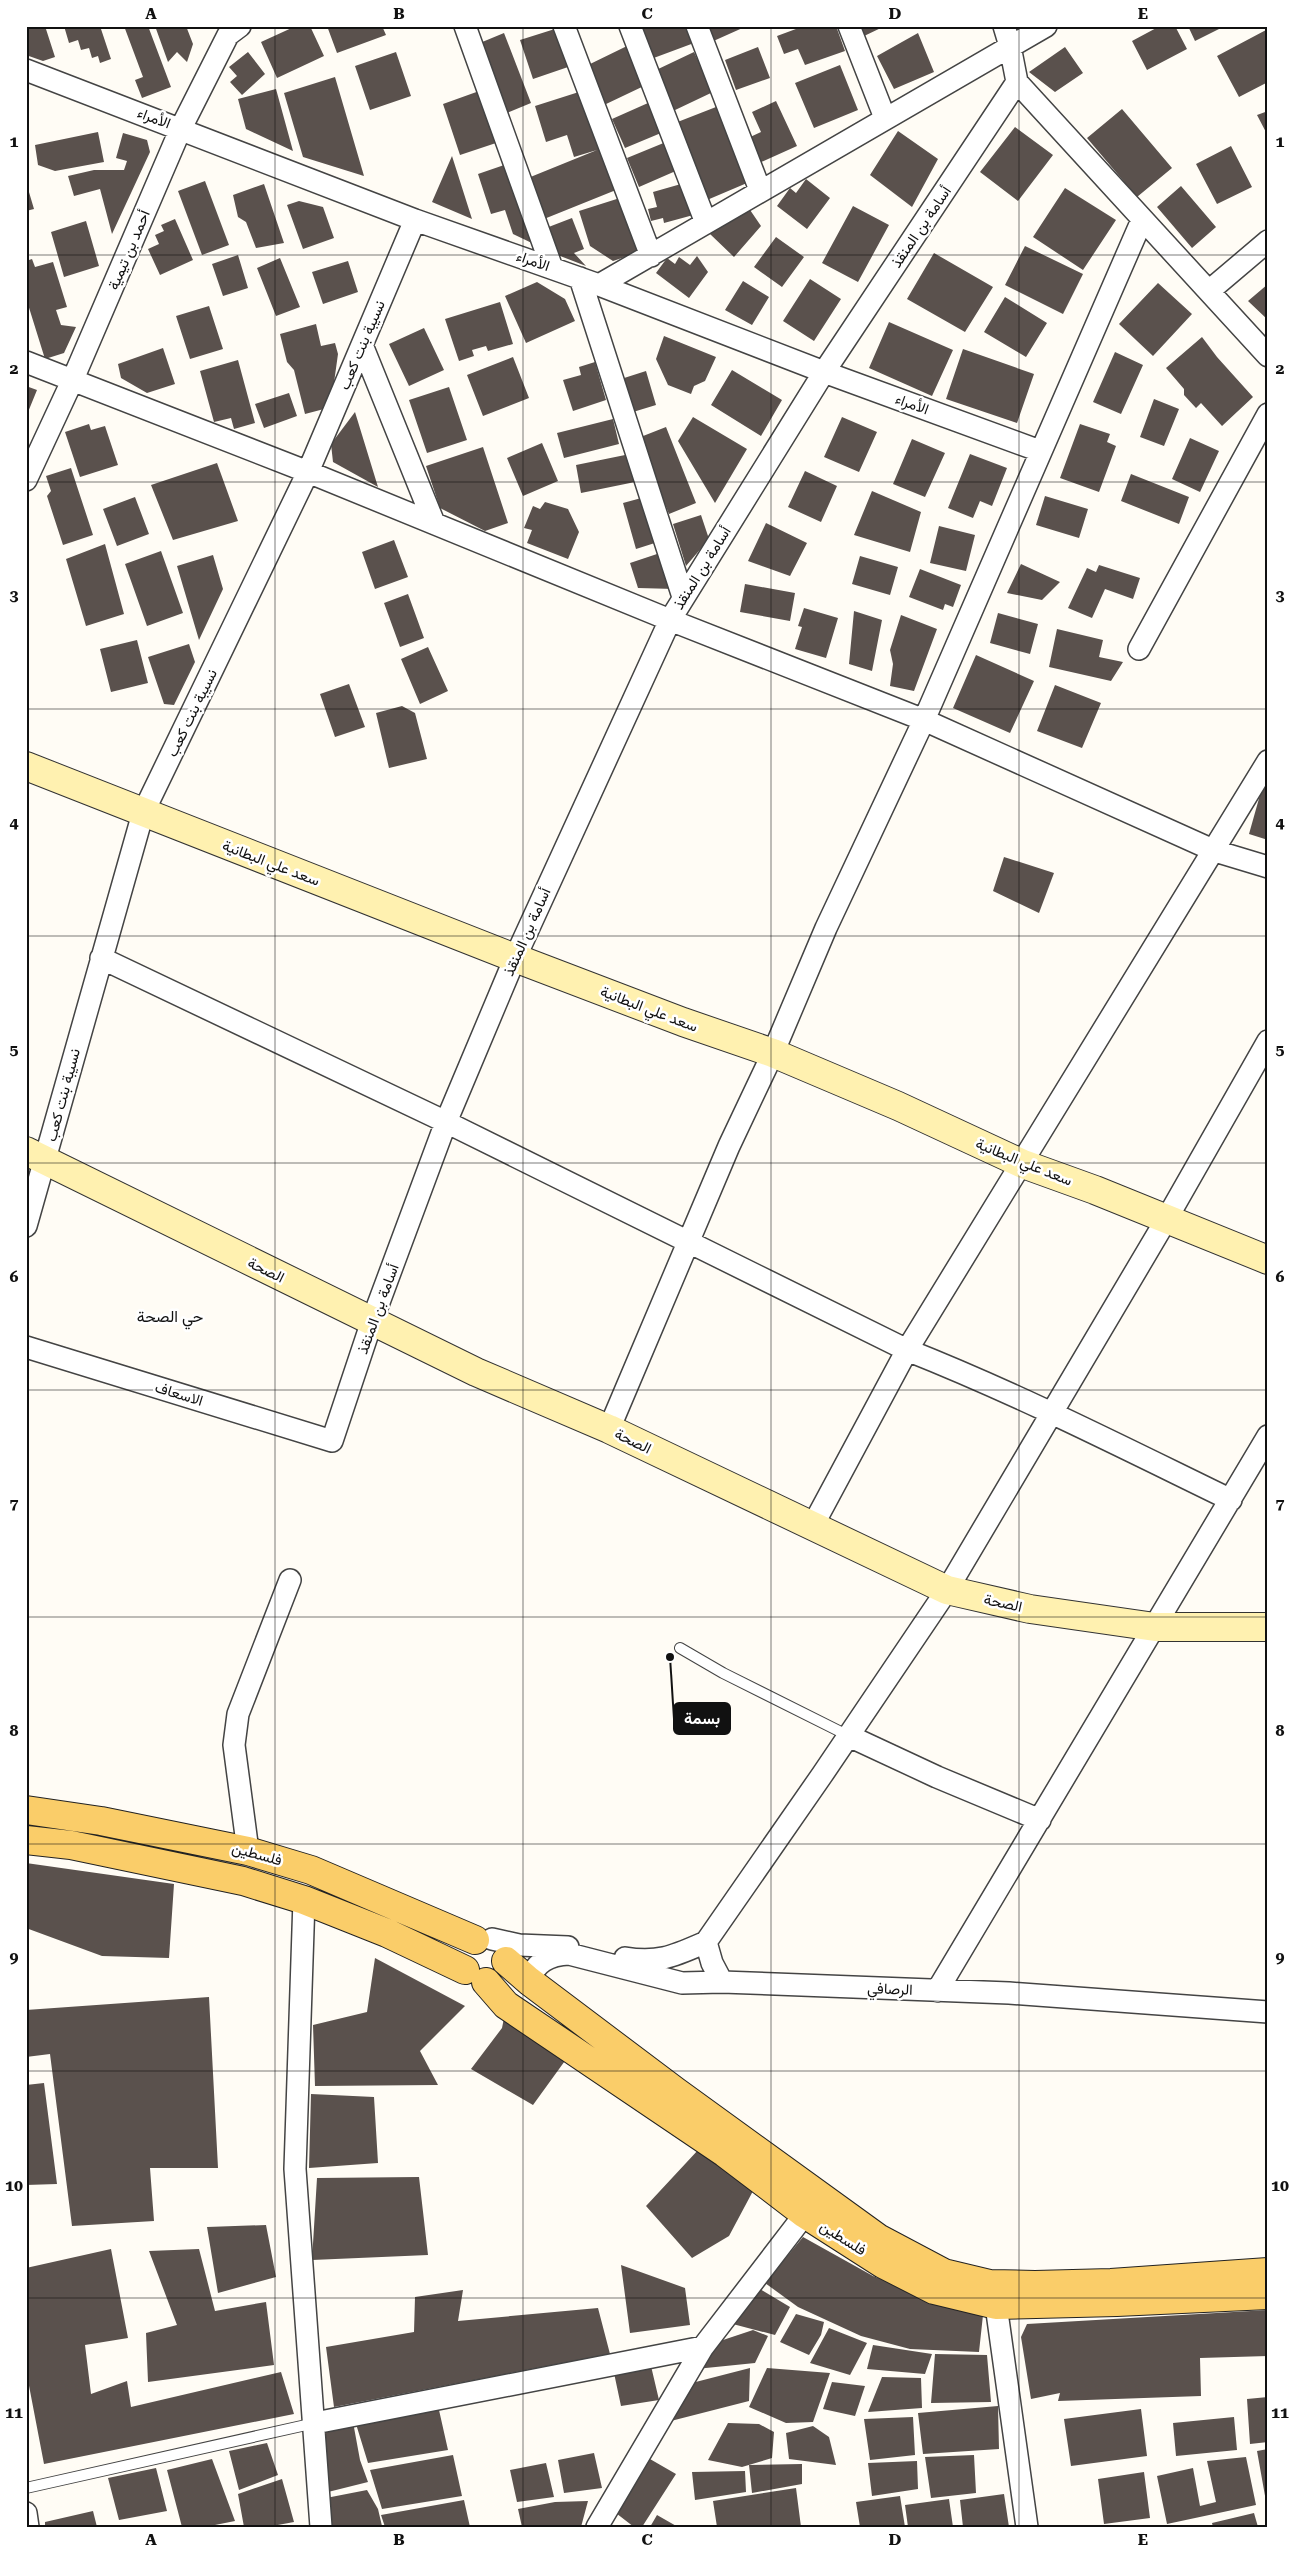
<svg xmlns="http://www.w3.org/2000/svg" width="1294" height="2553" viewBox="0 0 1294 2553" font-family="'Roboto Serif',Vazirmatn,serif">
  <rect width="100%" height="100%" fill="#fffcf5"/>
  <path fill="#5a514d" d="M31 26H45L55 57 43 61 26 55V28Z
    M64 26H100L111 59 100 63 98 56 92 58 89 48 81 50 78 40 69 43Z
    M124 26H148L171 87 142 98 135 80 143 77Z
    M155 26H186L193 44 187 62 177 52 168 62Z
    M296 26H310L324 56 277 78 261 42Z
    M327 26H382L386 35 337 53Z
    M639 26H688L694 43 651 59Z
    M702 26H747L709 43Z
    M804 26H836L845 51 805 65 798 49 784 54 777 36Z
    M857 26H885L862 37Z
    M1160 26H1175L1187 49 1147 70 1132 41Z
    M1188 26H1225L1195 41Z
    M558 28 571 66 533 79 520 40Z
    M1266 30 1268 34V82L1239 97 1217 56Z
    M504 33 531 103 502 115 475 45Z
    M918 33 934 72 894 89 877 56Z
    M627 46 646 85 604 105 586 66Z
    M758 47 770 78 736 90 725 60Z
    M1065 47 1083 73 1055 92 1029 72Z
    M248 52 265 74 242 95 230 82 237 76 229 67Z
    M396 52 411 96 370 110 355 66Z
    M694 52 713 92 673 111 654 71Z
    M840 65 858 110 814 128 795 83Z
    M335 77 364 176 303 157 284 93Z
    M276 89 293 151 246 129 238 99Z
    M482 90 499 142 460 155 443 104Z
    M582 91 616 190 544 219 528 178 597 150 574 157 567 135 546 142 535 106Z
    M776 101 797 146 759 163 748 138 761 132 752 112Z
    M648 103 661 133 625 148 612 119Z
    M716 107 747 183 707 200 675 123Z
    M1122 109 1172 168 1137 197 1087 138Z
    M1268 111V136L1257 115Z
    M1015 127 1053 155 1018 201 980 172Z
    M898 131 938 159 912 207 870 175Z
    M98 132 104 162 55 171 38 165 35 145Z
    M123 133 147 140 150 152 112 234 100 189 74 196 68 176 94 170H124L127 161 116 158Z
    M666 142 678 170 639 187 627 158Z
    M1231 146 1252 187 1217 204 1196 164Z
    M452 156 472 219 432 202Z
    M510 163 536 245 513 234 505 210 491 214 478 174Z
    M806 179 830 198 807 229 777 206 790 188 796 193Z
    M205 181 229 245 202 255 178 191Z
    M26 182 34 209 26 211Z
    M688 182 697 214 664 223 663 218 651 221 648 209 657 207 653 192Z
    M264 184 284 243 256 248 246 222 238 217 233 195Z
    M1181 186 1216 227 1192 248 1157 207Z
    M1065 188 1116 220 1083 270 1033 237Z
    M623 197 640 252 613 261 590 246 579 211Z
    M299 201 323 207 334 238 303 249 287 205Z
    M853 206 889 225 858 282 822 263Z
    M748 207 761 226 734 257 710 234Z
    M572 218 584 249 574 253 586 266 555 254 546 228Z
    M175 219 193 260 160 275 148 249 159 244 155 235 164 231 161 225Z
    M86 221 99 266 64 277 51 232Z
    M776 237 804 257 782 287 754 267Z
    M1025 246 1083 274 1063 314 1005 285Z
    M934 253 993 287 965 332 907 299Z
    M238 255 248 288 223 296 212 264Z
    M697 256 708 272 689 298 656 273 667 258 675 264 679 257 690 265Z
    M280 258 300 307 276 316 257 268Z
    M32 259 35 267 53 262 67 307 56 310 61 325 76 327 64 353 45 359 26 298V261Z
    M348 261 358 292 323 304 312 272Z
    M810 279 841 299 814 341 783 321Z
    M743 281 769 297 752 325 725 310Z
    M537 282 565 299 575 321 526 343 505 296Z
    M1158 283 1192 314 1153 356 1119 324Z
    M1268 284V320L1248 301Z
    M1005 297 1047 323 1026 357 984 332Z
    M500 302 513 344 488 351 486 346 472 350 474 356 459 361 445 319Z
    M209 306 223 349 190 359 176 316Z
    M889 322 953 350 932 396 869 368Z
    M316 324 321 346 335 343 338 354 332 397 324 409 305 414 294 370 287 362 280 334Z
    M424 328 444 370 409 386 389 344Z
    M664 336 716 357 705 381 694 386 691 394 668 385 656 359Z
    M1202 337 1217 357 1253 397 1222 426 1201 403 1196 408 1184 395V389L1166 368Z
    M163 348 175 384 147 393 121 378 118 364Z
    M963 349 1034 374 1017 423 946 399Z
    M1115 352 1143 365 1121 414 1093 402Z
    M513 357 529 398 483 416 467 375Z
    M238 360 255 423 234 429 231 418 214 422 200 371Z
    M595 362 606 400 573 411 563 380 581 375 579 367Z
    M732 370 782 400 761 436 711 405Z
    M646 371 656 405 633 412 621 379Z
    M26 386 37 390 26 417Z
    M449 387 467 440 427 453 409 400Z
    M289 393 297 416 264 428 255 404Z
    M1154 399 1179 409 1164 446 1140 437Z
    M355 412 378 487 333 462 331 444Z
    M693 417 747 449 715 503 678 441Z
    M842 417 877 432 859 472 824 457Z
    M613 419 619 444 564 458 557 433Z
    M89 424 91 430 105 426 118 465 80 477 65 432Z
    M1080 424 1110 434 1107 442 1116 446 1099 492 1060 478Z
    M666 427 696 503 669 514 638 438Z
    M1190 438 1219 451 1200 492 1172 479Z
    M912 439 945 453 925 497 893 484Z
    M542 443 558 481 523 496 507 458Z
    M483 447 508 523 485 531 440 508 426 466Z
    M630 454 635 482 581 493 576 465Z
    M970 454 1007 468 992 506 980 501 973 518 948 508Z
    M217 463 238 521 173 540 151 485Z
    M71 468 93 535 63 545 47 496 51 491 46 476Z
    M805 471 837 486 821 522 788 507Z
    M1131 474 1189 497 1179 524 1121 501Z
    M872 491 921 512 910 552 854 535Z
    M1045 496 1088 509 1079 538 1036 525Z
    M135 497 149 534 117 546 103 509Z
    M645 497 658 542 636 549 623 503Z
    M545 502 568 509 579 532 568 559 527 543 532 530 524 528 533 506 540 509Z
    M701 515 709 539 686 566 673 524Z
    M766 523 807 543 790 576 748 561Z
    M939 526 975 535 966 571 930 563Z
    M394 540 408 577 375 589 362 552Z
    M105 544 124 614 86 626 66 559Z
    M161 551 183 613 147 626 125 564Z
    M663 552 675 589 638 588 630 563Z
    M213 555 223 589 199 640 177 566Z
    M860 556 898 567 890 595 852 584Z
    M1021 564 1060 582 1042 600 1007 593Z
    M1099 565 1140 578 1133 599 1105 589 1092 618 1068 608 1087 568 1096 572Z
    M920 569 961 585 953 607 945 604 943 610 909 597Z
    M745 584 795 593 790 621 740 612Z
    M408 594 424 638 400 647 384 603Z
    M804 608 838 618 826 658 795 649 802 627 798 626Z
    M854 611 882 620 872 671 849 664Z
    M998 613 1038 624 1030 654 990 643Z
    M901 615 937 629 914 691 890 686 893 664 890 650Z
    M1057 629 1103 640 1099 657 1123 662 1111 681 1049 667Z
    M137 640 148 683 111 692 100 649Z
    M189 644 195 662 174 705 164 704 148 657Z
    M428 647 448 691 420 704 401 659Z
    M976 655 1034 681 1010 733 953 708Z
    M349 684 365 727 335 737 320 694Z
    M1055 685 1101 703 1082 748 1037 731Z
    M402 706 415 713 427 759 389 768 376 713Z
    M1267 770H1268V840L1249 834Z
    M1004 857 1054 873 1039 913 993 891Z
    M26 1863 174 1884 169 1958 102 1956 26 1928Z
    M375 1958 465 2006 420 2051 438 2085 315 2086 313 2025 367 2012Z
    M209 1997 218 2168H150L154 2221 72 2226 50 2054 26 2057V2010Z
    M504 2018 567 2058 533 2105 471 2069 502 2028Z
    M44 2083 57 2184 26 2185V2085Z
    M311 2094 374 2097 378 2163 309 2168Z
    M699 2149 753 2191 729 2236 692 2258 646 2206Z
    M419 2177 428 2255 312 2260 317 2178Z
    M266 2225 276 2277 218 2293 207 2227Z
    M803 2237 873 2276 983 2315 979 2352 910 2349 861 2336 798 2307 765 2283Z
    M111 2249 128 2338 85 2345 91 2394 127 2381 131 2407 281 2372 294 2414 44 2464 26 2370V2268Z
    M199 2249 215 2311 266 2302 274 2365 148 2382 146 2333 177 2325 149 2251Z
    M621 2265 685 2288 690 2325 630 2333Z
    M760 2289 790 2307 775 2335 729 2323Z
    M463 2290 458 2321 598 2308 610 2354 334 2407 326 2347 414 2332 415 2297Z
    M1268 2310V2356L1200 2358 1201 2396 1058 2401 1060 2393 1031 2399 1021 2337 1027 2324Z
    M796 2314 824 2322 821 2335 809 2355 780 2342Z
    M829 2328 867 2343 850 2375 810 2363Z
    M753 2330 768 2336 755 2363 696 2369 711 2344Z
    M873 2345 932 2354 925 2374 867 2369Z
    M935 2354 987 2355 991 2402 931 2403Z
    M651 2366 659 2400 621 2406 614 2373Z
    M750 2368 749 2401 663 2423 684 2385Z
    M767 2368 830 2373 813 2422 786 2423 749 2407Z
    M882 2377 921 2378 922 2408 868 2412Z
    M832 2382 865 2386 855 2416 823 2409Z
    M1268 2397V2442L1250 2444 1247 2399Z
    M998 2406 999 2449 923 2454 918 2413Z
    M1141 2409 1147 2456 1071 2466 1064 2419Z
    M439 2410 448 2450 368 2463 356 2424Z
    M913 2417 915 2455 870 2460 864 2419Z
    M1234 2417 1237 2450 1176 2456 1173 2423Z
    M353 2422 360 2460 368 2482 324 2493 322 2431Z
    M728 2423 759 2424 774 2432 772 2458 742 2467 708 2460Z
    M813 2426 829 2437 836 2465 789 2459 786 2433Z
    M267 2443 278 2475 239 2490 229 2451Z
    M1268 2449V2507H1267L1257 2451Z
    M594 2453 602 2488 564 2493 558 2460Z
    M453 2455 462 2496 382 2509 370 2470Z
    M643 2455 676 2474 642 2527H634L612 2510Z
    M974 2455 976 2493 931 2498 925 2457Z
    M1246 2457 1256 2505 1167 2524 1157 2476 1193 2468 1200 2506 1216 2502 1207 2461Z
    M212 2459 235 2521 205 2527H182L167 2470Z
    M917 2461 918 2489 872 2496 868 2463Z
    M546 2463 554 2497 517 2502 510 2470Z
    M802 2464V2484L752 2493 749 2465Z
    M156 2468 167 2511 119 2520 108 2478Z
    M745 2471 746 2492 695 2500 692 2472Z
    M1144 2472 1150 2518 1104 2524 1098 2479Z
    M282 2479 294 2522 267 2527H244L238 2494Z
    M796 2488 801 2527H717L713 2501Z
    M367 2490 378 2509 382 2526 326 2527V2498Z
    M1004 2494 1009 2527H963L960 2500Z
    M900 2496 905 2527H860L856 2502Z
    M949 2499 953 2527H908L905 2505Z
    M464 2500 470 2527H385L381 2515Z
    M588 2501 581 2527H522L518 2509 555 2502Z
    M93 2511 97 2527H45V2522Z
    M1254 2513 1258 2527H1213L1212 2523Z
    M657 2515 678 2527H650Z"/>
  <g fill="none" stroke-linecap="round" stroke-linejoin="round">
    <defs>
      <path id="service" d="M680 1648 723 1673 849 1736
        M26 2488 315 2423"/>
      <path id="minor" d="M465 26 552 268
        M564 26 651 256
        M630 26 706 223
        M697 26 760 190
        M849 26 885 118
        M1004 26 1010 46 1017 82
        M26 70 415 220 599 285 824 372 1040 451
        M1017 82 1268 356
        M580 278 683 597
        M599 285 1046 26
        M1209 291 1268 241
        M362 345 434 523
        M26 362 308 472 670 620 924 720 1215 851 1268 867
        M26 480 73 379 181 128 228 35 240 26
        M1139 649 1268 414
        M101 958 446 1122 907 1350C1018 1394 1124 1448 1231 1500
        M26 1226 143 813 308 472 415 220
        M26 1347 332 1441 372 1321 446 1122 515 958 670 620 824 372 1017 82
        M609 1429 729 1146 773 1053 826 928 924 720 1142 220
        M812 1527 907 1350 1268 761
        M849 1736 937 1777 1040 1820
        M248 1851 234 1745 238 1714 290 1580
        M304 1900 295 2169 321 2527
        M492 1939 519 1945 568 1947
        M625 1958C659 1964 676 1955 706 1942
        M529 1981C535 1962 549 1955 569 1954L682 1983 722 1982 1009 1993 1268 2012
        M722 1982 712 1963 706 1942 822 1775 947 1590 1166 1220 1268 1041
        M937 1991 1268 1436
        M996 2305 1027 2527
        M315 2423 703 2347
        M26 2513 28 2527
        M597 2527 703 2347 805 2214"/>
      <path id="secondary" d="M26 766 515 958 683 1022 773 1053 898 1106 1023 1164 1095 1190 1268 1260
        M26 1151 476 1372 609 1429 947 1590 1030 1609 1155 1627H1268"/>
      <path id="primary" d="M26 1810 101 1821 248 1851 311 1870 475 1940
        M26 1840 71 1845 243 1881 304 1900 387 1933 465 1970
        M506 1961 529 1981 675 2091 878 2238 944 2273 990 2284 1035 2285 1111 2283 1268 2272
        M486 1982 506 2005 725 2153 805 2214 883 2264 934 2290 996 2305 1117 2302 1268 2295"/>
    </defs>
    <use href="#service" stroke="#444" stroke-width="12"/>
    <use href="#minor" stroke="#444" stroke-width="24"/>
    <use href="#secondary" stroke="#333" stroke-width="30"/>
    <use href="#primary" stroke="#222" stroke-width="30"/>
    <use href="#service" stroke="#fff" stroke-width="10"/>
    <use href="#minor" stroke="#fff" stroke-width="21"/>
    <use href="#secondary" stroke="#fff1b0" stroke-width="28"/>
    <use href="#primary" stroke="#facd69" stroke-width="28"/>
  </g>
  <path fill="none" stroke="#111" stroke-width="1" stroke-opacity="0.55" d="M275 26V2527M523 26V2527M771 26V2527M1019 26V2527M26 255H1268M26 482H1268M26 709H1268M26 936H1268M26 1163H1268M26 1390H1268M26 1617H1268M26 1844H1268M26 2071H1268M26 2298H1268"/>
  <g text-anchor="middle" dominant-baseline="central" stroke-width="5" stroke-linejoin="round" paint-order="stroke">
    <g font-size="15" fill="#111" stroke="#fff">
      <text transform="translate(154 118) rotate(21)">الأمراء</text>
      <text transform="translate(921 227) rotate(-56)">أسامة بن المنقذ</text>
      <text transform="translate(129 250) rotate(-67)">أحمد بن تيمية</text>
      <text transform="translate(533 261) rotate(19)">الأمراء</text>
      <text transform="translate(362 345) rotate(-67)">نسيبة بنت كعب</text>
      <text transform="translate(912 404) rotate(20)">الأمراء</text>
      <text transform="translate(702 568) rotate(-58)">أسامة بن المنقذ</text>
      <text transform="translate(192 713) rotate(-64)">نسيبة بنت كعب</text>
      <text transform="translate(271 863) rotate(21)">سعد علي البطانية</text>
      <text transform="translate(527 932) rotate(-66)">أسامة بن المنقذ</text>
      <text transform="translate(649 1009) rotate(21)">سعد علي البطانية</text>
      <text transform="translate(63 1095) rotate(-75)">نسيبة بنت كعب</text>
      <text transform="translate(1024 1162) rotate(22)">سعد علي البطانية</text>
      <text transform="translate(266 1270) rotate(26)">الصحة</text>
      <text transform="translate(378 1309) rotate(-70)">أسامة بن المنقذ</text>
      <text transform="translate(179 1394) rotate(17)">الاسعاف</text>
      <text transform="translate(633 1441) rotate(26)">الصحة</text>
      <text transform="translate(1003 1603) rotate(12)">الصحة</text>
      <text transform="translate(257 1854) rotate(15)">فلسطين</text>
      <text transform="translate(890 1989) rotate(2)">الرصافي</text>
      <text transform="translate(843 2238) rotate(32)">فلسطين</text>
    </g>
    <g font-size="16" fill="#111" stroke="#fff">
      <text x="170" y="1316">حي الصحة</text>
    </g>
  </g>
  <path fill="none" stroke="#111" stroke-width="2" d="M670 1657L674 1719"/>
  <circle fill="#111" stroke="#fff" stroke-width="2" cx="670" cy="1657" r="5"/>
  <rect fill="#111" stroke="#111" stroke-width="2" x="674" y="1703" width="56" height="31" rx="5"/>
  <g font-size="16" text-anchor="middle" font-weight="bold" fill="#fff">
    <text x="702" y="1724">بسمة</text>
  </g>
  <rect width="1294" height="2553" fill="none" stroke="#ffffff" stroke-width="55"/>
  <rect x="28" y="28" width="1238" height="2498" fill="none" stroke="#111" stroke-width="2"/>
  <g font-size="16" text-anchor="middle" font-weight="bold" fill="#111">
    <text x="151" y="19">A</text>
    <text x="399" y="19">B</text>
    <text x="647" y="19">C</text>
    <text x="895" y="19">D</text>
    <text x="1143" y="19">E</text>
    <text x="14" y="147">1</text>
    <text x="1280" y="147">1</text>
    <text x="14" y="374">2</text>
    <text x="1280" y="374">2</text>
    <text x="14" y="601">3</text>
    <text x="1280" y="601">3</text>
    <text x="14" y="828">4</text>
    <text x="1280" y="828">4</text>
    <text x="14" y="1055">5</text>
    <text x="1280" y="1055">5</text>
    <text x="14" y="1282">6</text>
    <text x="1280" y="1282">6</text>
    <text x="14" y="1509">7</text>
    <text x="1280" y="1509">7</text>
    <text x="14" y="1736">8</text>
    <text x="1280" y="1736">8</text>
    <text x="14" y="1963">9</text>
    <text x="1280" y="1963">9</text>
    <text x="14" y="2191">10</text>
    <text x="1280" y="2191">10</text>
    <text x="14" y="2418">11</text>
    <text x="1280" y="2418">11</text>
    <text x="151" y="2545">A</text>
    <text x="399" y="2545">B</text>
    <text x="647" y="2545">C</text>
    <text x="895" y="2545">D</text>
    <text x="1143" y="2545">E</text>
  </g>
</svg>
